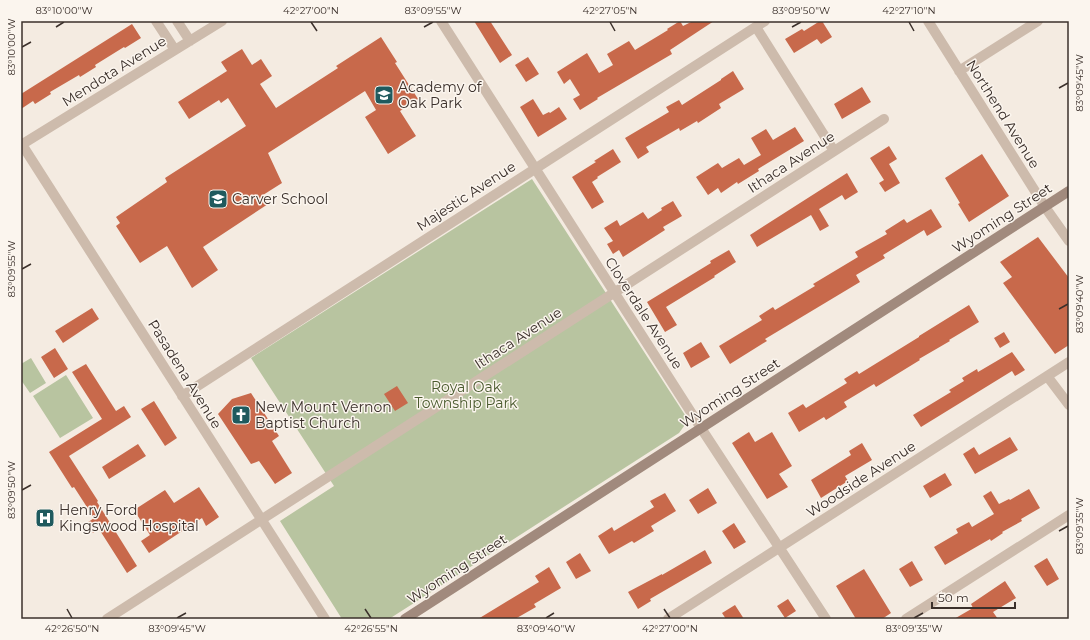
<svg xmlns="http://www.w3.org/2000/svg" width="1090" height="640" viewBox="0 0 1090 640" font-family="Montserrat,sans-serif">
  <rect width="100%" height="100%" fill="#f4ebe1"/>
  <path fill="#b8c4a0" d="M532 179 685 415 687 422 679 433 389 619H342L280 521 334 486 251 358Z
    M31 358 46 383 30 393 21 380V364Z
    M66 375 93 418 60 438 33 396Z"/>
  <path fill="#c8694b" d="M474 21H490L512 55 500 63Z
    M680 21 683 26 693 21H714L670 50 672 54 597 98 598 99 580 110 573 99 580 95 570 79 564 84 557 72 587 53 599 73 613 65 607 54 629 41 635 50 668 30 667 29Z
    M820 21H822L832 37 821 44 817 39 794 53 785 39 802 29 804 31Z
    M132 24 141 38 125 48 124 47 95 65 96 67 80 77 79 75 50 92 51 94 35 104 33 101 21 109V94Z
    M381 37 397 62 395 63 418 99 400 111 416 136 388 154 365 117 376 110 365 91 268 153 282 183 263 195 268 204 203 247 218 270 192 288 167 246 140 263 116 226 120 223 116 217 167 182 165 178 246 126 228 98 221 103 219 100 189 119 178 102 227 71 221 62 242 49 252 65 261 59 272 76 260 84 276 108 338 68 336 66Z
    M528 57 539 74 526 82 515 65Z
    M733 71 744 89 719 104 721 108 698 123 697 121 680 131 679 128 646 147 649 152 638 159 625 138 669 112 666 107 679 100 682 105 721 80V79Z
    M862 87 871 102 842 119 834 104Z
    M533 99 543 115 549 112 550 113 559 107 567 119 538 137 520 107Z
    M795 127 804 141 758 169 759 171 738 184 737 182 721 193 718 188 708 195 696 177 718 163 722 168 739 158 744 165 761 155 751 138 766 129 773 140Z
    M889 146 897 159 889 164 900 183 885 192 879 183 884 180 870 158Z
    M613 149 621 162 597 177 598 178 592 182 604 202 592 209 572 177 596 162 594 161Z
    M982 154 1009 196 969 222 958 204 960 203 945 178Z
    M847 173 858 192 845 200 842 195 819 209 829 226 820 231 811 215 757 247 750 235Z
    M673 201 682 216 663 227 665 230 623 257 619 250 613 254 607 244 613 241 604 228 617 220 620 226 643 212 648 219 662 210 661 208Z
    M931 209 942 227 927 236 924 230 883 255 885 258 856 275 860 282 765 339 767 341 730 364 719 346 762 320 759 316 773 307 775 310 815 286 813 284 858 257 855 252 887 234 885 231 904 219 907 223Z
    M1038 237 1069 278V345L1055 354 1003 283 1012 277 1000 262Z
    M729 250 736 262 714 276 715 277 666 307 677 325 665 332 647 302 711 263 710 261Z
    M969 305 979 322 949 340 950 341 919 359 920 360 876 387 874 384 844 402 847 407 826 420 824 417 799 432 788 413 803 404 806 408 847 383 844 379 857 371 859 374 919 337V336Z
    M92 308 99 319 63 343 55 331Z
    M1004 332 1010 342 1000 348 994 338Z
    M701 342 710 357 691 368 683 353Z
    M55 348 68 369 54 378 41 357Z
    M1012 352 1025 370 1015 376 1012 371 921 427 913 415 951 392 949 390 964 381 962 378 977 369 978 372Z
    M86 364 116 411 124 406 131 417 69 456 98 501 97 502 137 566 127 573 99 529 93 533 87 523 94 518 74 487 72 488 49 452 102 419 72 372Z
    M397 386 408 403 395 411 384 394Z
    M251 393 279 436 272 441 292 473 275 484 259 461 251 464 218 414 232 399Z
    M154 401 177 438 165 446 141 409Z
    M749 432 755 442 772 432 792 466 779 474 788 487 767 499 732 443Z
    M1010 437 1018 450 975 474 963 454 974 447 979 455Z
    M862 443 872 460 845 476 848 481 821 498 811 480 851 455 849 451Z
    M138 444 146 456 109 479 102 467Z
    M945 473 952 485 930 498 923 486Z
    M199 487 219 517 206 526 202 518 149 553 141 541 150 535 134 510 165 490 174 503Z
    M708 488 717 503 698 514 689 500Z
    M1029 489 1040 508 1021 519 1022 521 1002 532 1003 533 991 541 990 539 945 565 934 547 958 533 956 529 969 522 972 527 994 514 983 496 991 491 999 504 1009 499 1010 500Z
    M665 493 676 511 651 526 654 531 634 543 632 541 609 554 598 536 612 527 614 531 654 507 650 501Z
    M734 523 746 542 734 549 722 531Z
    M705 550 712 563 650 599 651 601 638 609 628 592 662 574V575Z
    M580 553 591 571 576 579 566 562Z
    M1047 558 1059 579 1047 586 1034 566Z
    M912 561 923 580 910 587 899 569Z
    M549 567 561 588 534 604 536 607 515 619H478L539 582 535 576Z
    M864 569 891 613 882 619H856L836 586Z
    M1005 581 1016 598 993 612 998 619H954L973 608 971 604Z
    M788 599 796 611 785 618 777 606Z
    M735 605 744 619H726L722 613Z"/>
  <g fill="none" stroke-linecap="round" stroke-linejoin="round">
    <path stroke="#cdbbac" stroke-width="10" d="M156 21 175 50
      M177 21 190 41
      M441 21 701 428 826 619
      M928 21 1045 207 1069 241
      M756 27 834 151
      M959 71 1038 21
      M21 143 325 619
      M21 145 222 21
      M1047 376 1069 405
      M182 396 765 21
      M107 619 884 119
      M668 619 1069 362
      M906 619 1069 515"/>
    <path stroke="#a18a7d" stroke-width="10" d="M405 619 1069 191"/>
  </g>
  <path fill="none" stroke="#3b302b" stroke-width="1.5" d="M311 22 317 31M610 22 615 31M909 22 914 31M56 27 64 22M424 27 433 22M792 27 801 22M22 47 31 42M1059 88 1068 83M22 269 31 264M1059 309 1068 304M22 490 31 485M1059 531 1068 526M67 609 72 618M365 609 371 618M664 609 670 618M177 618 186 613M546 618 554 613M914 618 923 613"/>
  <defs>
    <symbol id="school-square" viewBox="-11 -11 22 22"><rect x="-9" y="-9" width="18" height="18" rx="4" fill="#1f5a5e" stroke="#fbf5ee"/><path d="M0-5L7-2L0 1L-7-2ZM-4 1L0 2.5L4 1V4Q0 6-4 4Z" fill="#fff"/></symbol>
    <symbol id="church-square" viewBox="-11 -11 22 22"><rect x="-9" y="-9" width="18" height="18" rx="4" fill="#1f5a5e" stroke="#fbf5ee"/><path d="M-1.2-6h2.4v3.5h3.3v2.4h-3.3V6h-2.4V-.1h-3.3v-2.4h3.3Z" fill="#fff"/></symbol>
    <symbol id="hospital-square" viewBox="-11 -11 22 22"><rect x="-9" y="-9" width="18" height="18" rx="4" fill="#1f5a5e" stroke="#fbf5ee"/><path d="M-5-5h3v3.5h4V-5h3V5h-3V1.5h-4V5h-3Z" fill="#fff"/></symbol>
  </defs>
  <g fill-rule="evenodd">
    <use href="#school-square" x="373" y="84" width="22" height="22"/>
    <use href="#school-square" x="207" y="188" width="22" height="22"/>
    <use href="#church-square" x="230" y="404" width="22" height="22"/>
    <use href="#hospital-square" x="34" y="507" width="22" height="22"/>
  </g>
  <g text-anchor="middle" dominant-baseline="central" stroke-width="3" stroke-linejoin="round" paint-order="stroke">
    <g font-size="14" fill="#3b302b" stroke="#fbf5ee">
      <text transform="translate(114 71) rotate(-32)">Mendota Avenue</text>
      <text transform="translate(1003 114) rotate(58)">Northend Avenue</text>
      <text transform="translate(791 162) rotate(-33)">Ithaca Avenue</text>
      <text transform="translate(466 196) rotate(-33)">Majestic Avenue</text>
      <text transform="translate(1002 218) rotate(-33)">Wyoming Street</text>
      <text transform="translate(644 313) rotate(57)">Cloverdale Avenue</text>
      <text transform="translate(518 338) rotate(-33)">Ithaca Avenue</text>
      <text transform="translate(185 374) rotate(58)">Pasadena Avenue</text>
      <text transform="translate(730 393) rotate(-33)">Wyoming Street</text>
      <text transform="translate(861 479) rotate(-33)">Woodside Avenue</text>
      <text transform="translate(457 569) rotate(-33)">Wyoming Street</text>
    </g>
    <g font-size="14" fill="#3b302b" stroke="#fbf5ee" text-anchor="start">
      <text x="398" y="87">Academy of<tspan x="398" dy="16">Oak Park</tspan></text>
      <text x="232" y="199">Carver School</text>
      <text x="255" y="407">New Mount Vernon<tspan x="255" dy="16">Baptist Church</tspan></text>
      <text x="59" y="510">Henry Ford<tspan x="59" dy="16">Kingswood Hospital</tspan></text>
    </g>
    <g font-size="14" fill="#4a5a2e" stroke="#fbf5ee">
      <text x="466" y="387">Royal Oak<tspan x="466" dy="16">Township Park</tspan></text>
    </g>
  </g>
  <rect width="1090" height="640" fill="none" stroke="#fbf5ee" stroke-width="44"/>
  <path d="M932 602v6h83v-6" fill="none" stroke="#3b302b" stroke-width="2"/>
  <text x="938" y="602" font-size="12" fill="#3b302b" stroke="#fbf5ee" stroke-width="3" paint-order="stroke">50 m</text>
  <rect x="22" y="22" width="1046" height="596" fill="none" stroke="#3b302b" stroke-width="1.5"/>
  <g font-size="10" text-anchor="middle" fill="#3b302b">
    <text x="64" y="14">83°10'00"W</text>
    <text x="311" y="14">42°27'00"N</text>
    <text x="433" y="14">83°09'55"W</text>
    <text x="610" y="14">42°27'05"N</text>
    <text x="801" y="14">83°09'50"W</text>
    <text x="909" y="14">42°27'10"N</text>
    <text transform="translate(11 47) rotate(-90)" y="4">83°10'00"W</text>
    <text transform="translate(1079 83) rotate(-90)" y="4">83°09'45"W</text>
    <text transform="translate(11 269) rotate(-90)" y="4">83°09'55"W</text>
    <text transform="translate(1079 304) rotate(-90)" y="4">83°09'40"W</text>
    <text transform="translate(11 490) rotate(-90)" y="4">83°09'50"W</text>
    <text transform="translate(1079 526) rotate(-90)" y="4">83°09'35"W</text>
    <text x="72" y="632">42°26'50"N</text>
    <text x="177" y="632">83°09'45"W</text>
    <text x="371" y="632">42°26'55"N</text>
    <text x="546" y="632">83°09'40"W</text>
    <text x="670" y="632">42°27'00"N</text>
    <text x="914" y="632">83°09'35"W</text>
  </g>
</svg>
